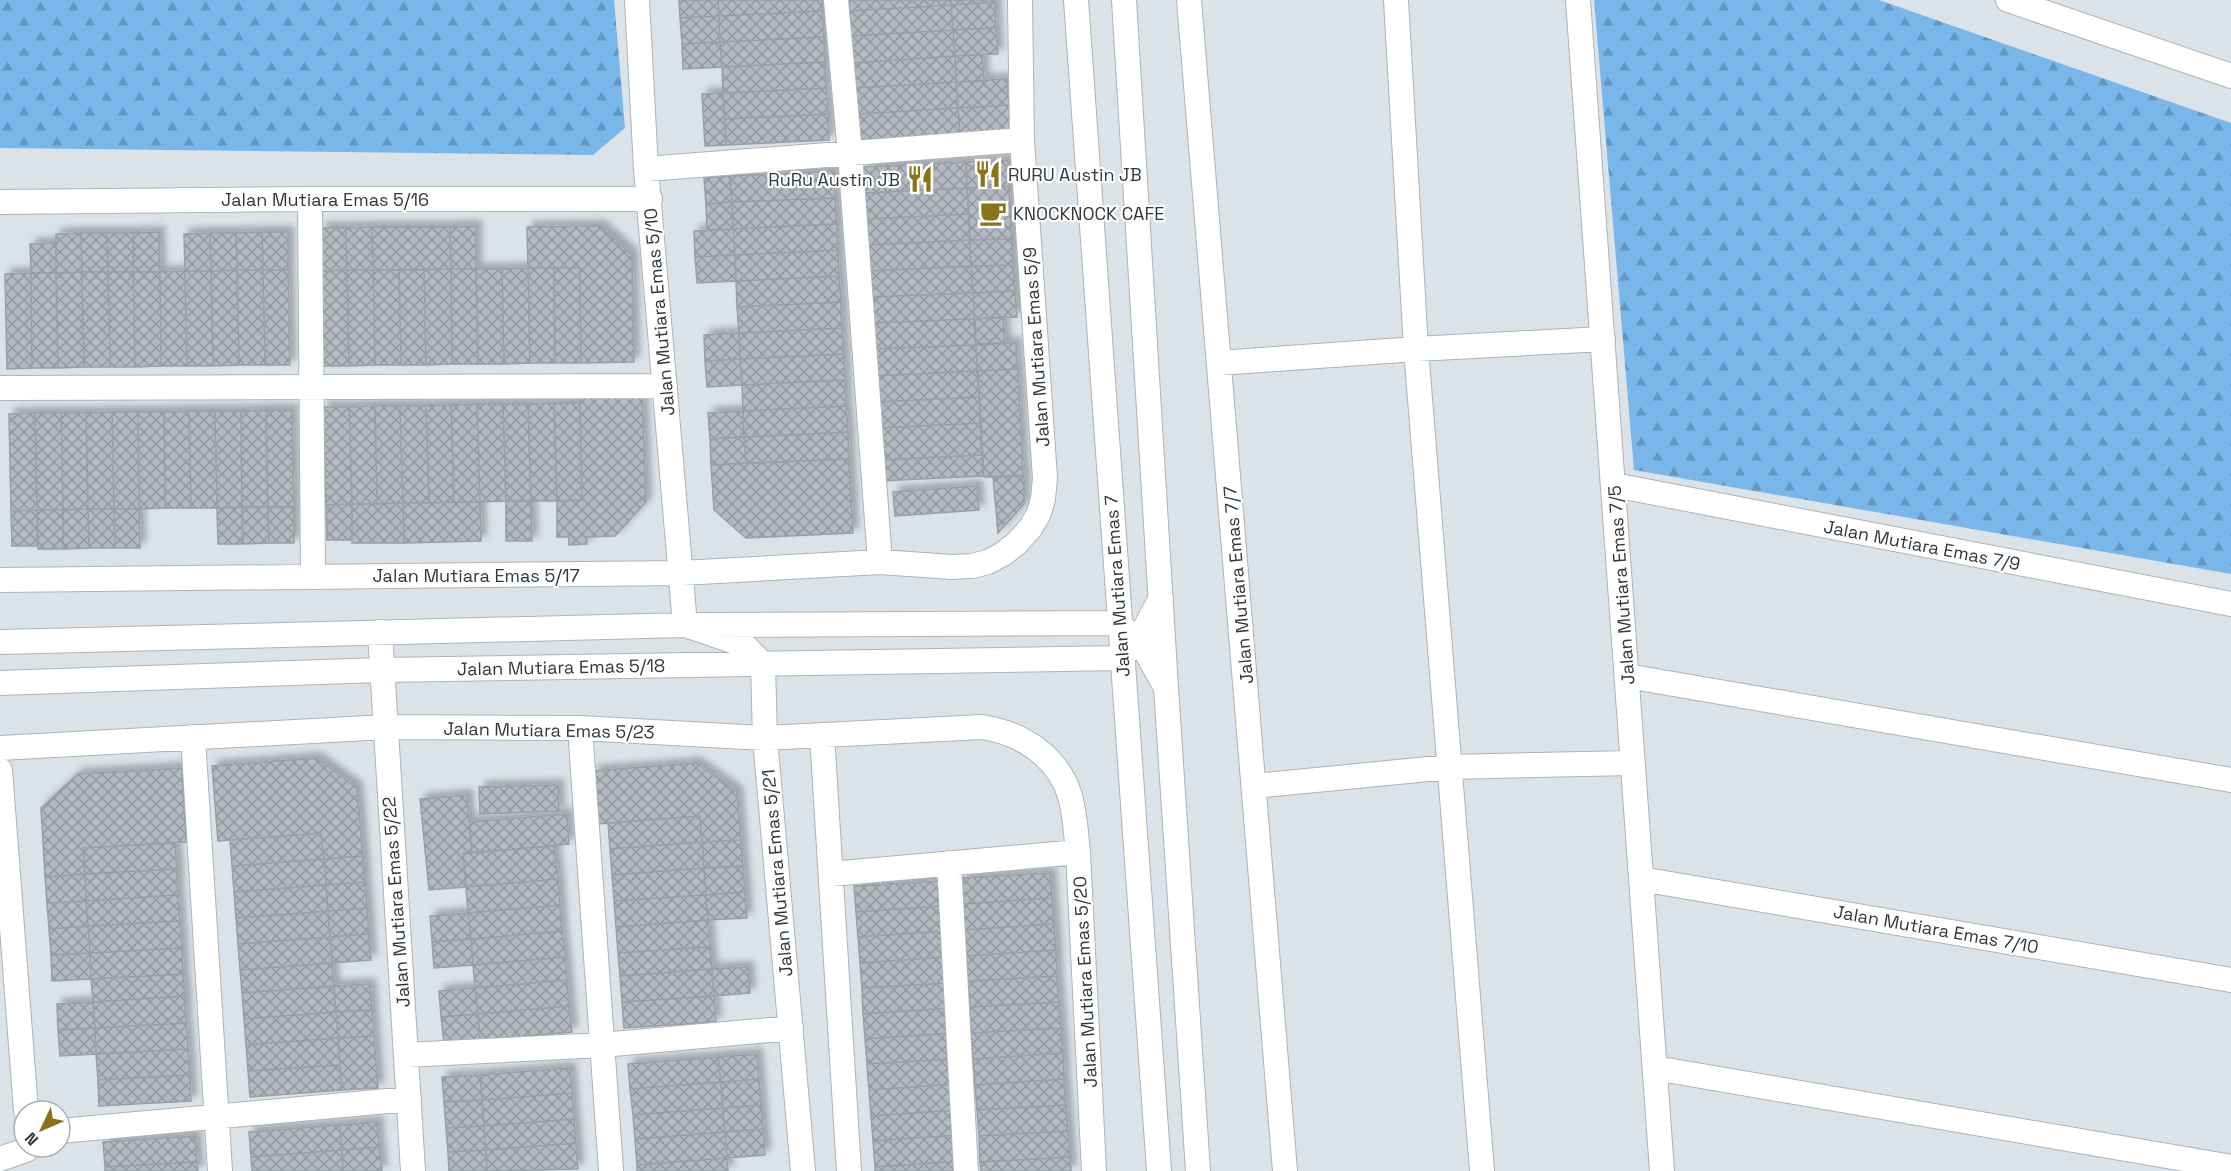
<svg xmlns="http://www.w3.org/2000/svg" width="2231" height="1171" viewBox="0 0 2231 1171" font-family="'Space Grotesk',sans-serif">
  <defs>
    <pattern id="forest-firs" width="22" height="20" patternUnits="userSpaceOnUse" patternTransform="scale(1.5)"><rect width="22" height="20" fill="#79b7ea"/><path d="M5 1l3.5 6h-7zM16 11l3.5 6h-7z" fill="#6496bf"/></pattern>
    <pattern id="building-cross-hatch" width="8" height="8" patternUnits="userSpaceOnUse" patternTransform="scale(1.5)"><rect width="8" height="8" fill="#b2b9c0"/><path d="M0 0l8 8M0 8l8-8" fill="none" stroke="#92979d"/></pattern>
    <filter id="shadow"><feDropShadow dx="5.5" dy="-5.5" stdDeviation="3" flood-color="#0004"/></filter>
  </defs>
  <rect width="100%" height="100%" fill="#dbe3e9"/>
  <path fill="url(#forest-firs)" d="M0 0H614L625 128 593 155 0 148Z
    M1594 0H1879L2231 123V574L1634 470Z"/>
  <path fill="url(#building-cross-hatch)" stroke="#989fa6" stroke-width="1.5" filter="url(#shadow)" d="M679 0H718L719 16 680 18Z
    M718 0H822V11L719 16Z
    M849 0H951V5L850 11Z
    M951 0H994L995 2 951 5Z
    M995 2 996 28 953 30 951 5Z
    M951 5 953 30 851 36 850 11Z
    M822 11 824 37 720 42 719 16Z
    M719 16 720 42 682 44 680 18Z
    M996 28 998 54 955 56 953 30Z
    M953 30 955 56 853 63 851 36Z
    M824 37 825 62 722 67 720 42Z
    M720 42 722 67 683 69 682 44Z
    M982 55 984 81 956 82 955 56Z
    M955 56 956 82 855 88 853 63Z
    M825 62 826 88 723 93 722 67Z
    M1007 79 1009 105 958 108 956 82Z
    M956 82 958 108 857 114 855 88Z
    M826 88 828 114 725 119 723 93Z
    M723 93 726 145 705 146 702 94Z
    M1009 105 1010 131 960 134 958 108Z
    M958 108 960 134 858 140 857 114Z
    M828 114 829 140 726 145 725 119Z
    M1008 160 1009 186 967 188 966 162Z
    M966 162 967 188 864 193 863 167Z
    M834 171 835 198 732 202 730 176Z
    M730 176 732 202 706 204 704 178Z
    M1009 186 1012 239 970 240 967 188Z
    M967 188 969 214 865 219 864 193Z
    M835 198 837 224 733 229 732 202Z
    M732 202 733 229 707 230 706 204Z
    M969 214 970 240 867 245 865 219Z
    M837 224 838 250 735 255 733 229Z
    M476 226V269H451L450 227Z
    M600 226 632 255 634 362 581 363 580 268H528L527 227Z
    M372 227 373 270H347L346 228Z
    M372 227H450L451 269 373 270Z
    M321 228H346L347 270 321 271Z
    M733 229 735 255 695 257 694 231Z
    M159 232 160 272H133V233Z
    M262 232H288V270H263Z
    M262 232 263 270H237L236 233Z
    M81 233H107L108 272H82Z
    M81 233 82 272 56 273V234Z
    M107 233H133V272H108Z
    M210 233H236L237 270 211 271Z
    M210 233 211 271H185L184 234Z
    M1012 239 1013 265 971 266 970 240Z
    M970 240 971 266 868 271 867 245Z
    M56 243V273H31L30 244Z
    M838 250 839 276 736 281 735 255Z
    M735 255 736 281 697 283 695 257Z
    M1013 265 1015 291 973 293 971 266Z
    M971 266 973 293 869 297 868 271Z
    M528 268 530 363 504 364 502 269Z
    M528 268H554L555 363H530Z
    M554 268H580L581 363H555Z
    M451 269 452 364 426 365 424 270Z
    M451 269H476L478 364H452Z
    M476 269H502L504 364H478Z
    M237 270 239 365 213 366 211 271Z
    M237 270H263L265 365H239Z
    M263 270H288L290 365H265Z
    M347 270 349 366H323L321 271Z
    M347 270H373L375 365 349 366Z
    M373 270H399L401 365H375Z
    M399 270H424L426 365H401Z
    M185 271 187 366H161L160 272Z
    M185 271H211L213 366H187Z
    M82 272 84 367 58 368 56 273Z
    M82 272H108L110 367H84Z
    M108 272H133L135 367H110Z
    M133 272H160L161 366 135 367Z
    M31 273 32 368 7 369 5 274Z
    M31 273H56L58 368H32Z
    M839 276 841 302 737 307 736 281Z
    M1015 291 1017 317 974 319 973 293Z
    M973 293 974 319 871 323 869 297Z
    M841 302 842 328 739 333 737 307Z
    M1003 317 1005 343 976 344 975 319Z
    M974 319 976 345 873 349 871 323Z
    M842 328 844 354 740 359 739 333Z
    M739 333 740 359 705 361 704 335Z
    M1016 343 1017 369 977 371 976 345Z
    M976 345 977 371 874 376 873 349Z
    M844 354 845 380 742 385 740 359Z
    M740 359 742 385 707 387 705 361Z
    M1018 369 1023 475 984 477 978 371Z
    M977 371 979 397 875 402 874 376Z
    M845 380 846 406 743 411 742 385Z
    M642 395 646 502 615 536 587 537V544L569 545V537H557V501L582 500 580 397Z
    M979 397 980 423 877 428 875 402Z
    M554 403H580L582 500 557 501Z
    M554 403 557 501H531L528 404Z
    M477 404H503L506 501 480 502Z
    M477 404 480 502H454L451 405Z
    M503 404H528L531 501H506Z
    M451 405 454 502 429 503 426 406Z
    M375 406H400L403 503 377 504Z
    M375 406 377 504H352L349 407Z
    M400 406H426L429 503H403Z
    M846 406 848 432 744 437 743 411Z
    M323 407H349L352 504 326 505Z
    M266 410H292L294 507H268Z
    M266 410 268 507H242L241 411Z
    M189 411H215L217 508H191Z
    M189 411 191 508H165L164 412Z
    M215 411H241L242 507 217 508Z
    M743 411 744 437 710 439 708 413Z
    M112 412H138L139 509H114Z
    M112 412 114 509H88L86 413Z
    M138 412H164L165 508 139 509Z
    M35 413H61L63 510H37Z
    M35 413 37 510 11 511 9 414Z
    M61 413H86L88 509 63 510Z
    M980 423 982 455 878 460 877 428Z
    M848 432 849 459 746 463 744 437Z
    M744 437 746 463 711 465 710 439Z
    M982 455 983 476 880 481 878 460Z
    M849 459 853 533 746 538 714 510 711 465Z
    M1024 476V504L998 533 993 477Z
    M977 486 979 510 895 516 893 492Z
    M506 501H531L532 541H506Z
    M480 502 481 541 404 543 403 503Z
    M403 503 404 543H352V504Z
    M352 504V540H327L326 505Z
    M242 507 243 544H218L217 508Z
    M242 507H268L269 543 243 544Z
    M268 507H294V543H269Z
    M88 509 89 548 63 549V510Z
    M88 509H114L115 548H89Z
    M114 509H139L140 548H115Z
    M37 510V546H12L11 511Z
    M37 510H63V549H38Z
    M316 758 357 788 363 856 324 859 321 833 218 841 212 766Z
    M696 763 737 792 741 840 702 842 700 816 597 824 593 771Z
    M182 768 186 842 83 848 85 874 45 877 41 808 78 774Z
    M558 785 559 811 480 814 479 787Z
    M467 795 472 853H463L466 887 429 890 420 799Z
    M567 814 569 844 472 853 469 822Z
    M700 816 702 842 610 849 608 823Z
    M321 833 324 859 232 866 230 840Z
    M741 840 743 866 704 868 702 842Z
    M702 842 704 868 612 875 610 849Z
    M175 843 177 869 85 874 83 848Z
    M554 846 558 879 466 887 463 853Z
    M363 856 365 882 326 885 324 859Z
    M324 859 326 885 234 892 232 866Z
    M743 866 745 892 706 895 704 868Z
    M704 868 706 895 614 901 612 875Z
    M177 869 178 895 86 901 85 874Z
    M1050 873 1052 898 962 904 961 878Z
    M85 874 86 901 47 903 45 877Z
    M558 879 560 905 468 913 466 887Z
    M940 881 942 906 856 912 854 886Z
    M365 882 367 908 328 911 326 885Z
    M326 885 328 911 236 918 234 892Z
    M745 892 747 918 708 920 706 895Z
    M178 895 180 921 88 926 86 901Z
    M706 895 708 920 616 927 614 901Z
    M1052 898 1054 924 964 930 962 904Z
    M86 901 88 926 49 929 47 903Z
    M560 905 562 931 471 939 468 913Z
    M942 906 944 931 858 937 856 912Z
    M367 908 369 934 330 937 328 911Z
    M328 911 330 937 238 944 236 918Z
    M468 913 471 939 432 942 430 916Z
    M708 920 710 947 618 953 616 927Z
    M180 921 182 948 90 953 88 926Z
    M1054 924 1056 950 966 956 964 930Z
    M88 926 90 953 51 955 49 929Z
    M562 931 565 957 473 965 471 939Z
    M944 931 946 957 860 963 858 937Z
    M369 934 371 960 332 963 330 937Z
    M330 937 332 963 240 970 238 944Z
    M471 939 473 965 434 968 432 942Z
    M710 947 712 969 620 976 618 953Z
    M182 948 183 974 91 979 90 953Z
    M1056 950 1057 976 968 981 966 956Z
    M90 953 91 979 52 981 51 955Z
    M565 957 567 980 475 988 473 965Z
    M946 957 948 983 862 988 860 963Z
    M332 963 334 986 242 993 240 970Z
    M748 967 750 993 714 996 712 969Z
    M712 969 714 996 622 1002 620 976Z
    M183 974 185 996 93 1002 91 979Z
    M1057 976 1059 1002 970 1007 968 981Z
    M567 980 569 1006 478 1014 475 988Z
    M948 983 950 1008 863 1014 862 988Z
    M370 984 372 1010 336 1012 334 986Z
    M334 986 336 1012 244 1019 242 993Z
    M475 988 478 1014 441 1017 439 991Z
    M185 996 186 1023 95 1028 93 1002Z
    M714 996 716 1022 624 1028 622 1002Z
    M93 1002 95 1028 58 1030 57 1004Z
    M1059 1002 1061 1028 971 1033 970 1007Z
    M569 1006 572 1032 480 1040 478 1014Z
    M950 1008 952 1033 865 1039 863 1014Z
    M372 1010 374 1036 338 1038 336 1012Z
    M336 1012 338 1038 246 1045 244 1019Z
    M478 1014 480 1040 444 1043 441 1017Z
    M186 1023 188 1049 96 1054 95 1028Z
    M95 1028 96 1054 60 1056 58 1030Z
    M1061 1028 1063 1053 973 1059 971 1033Z
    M952 1033 954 1059 867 1064 865 1039Z
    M374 1036 378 1088 342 1090 338 1038Z
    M338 1038 340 1065 248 1071 246 1045Z
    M188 1049 190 1075 98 1080 96 1054Z
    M1063 1053 1064 1079 975 1085 973 1059Z
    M757 1054 759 1079 721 1082 718 1057Z
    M718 1057 721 1082 630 1089 628 1064Z
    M954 1059 955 1084 869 1090 867 1064Z
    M340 1065 342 1090 250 1097 248 1071Z
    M570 1068 572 1093 482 1100 480 1075Z
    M190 1075 191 1101 99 1106 98 1080Z
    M480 1075 482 1100 444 1102 442 1077Z
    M759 1079 761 1105 723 1108 721 1082Z
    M1064 1079 1066 1105 977 1110 975 1085Z
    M721 1082 723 1108 633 1115 630 1089Z
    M955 1084 958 1110 871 1116 869 1090Z
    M572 1093 574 1119 484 1126 482 1100Z
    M482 1100 484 1126 446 1128 444 1102Z
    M761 1105 763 1129 725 1132 723 1108Z
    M1066 1105 1068 1131 979 1136 977 1110Z
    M723 1108 725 1132 635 1139 633 1115Z
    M958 1110 959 1135 873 1141 871 1116Z
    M574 1119 576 1143 486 1150 484 1126Z
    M377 1122 379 1147 342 1150 340 1125Z
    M340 1125 342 1150 251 1157 249 1132Z
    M484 1126 486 1150 448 1152 446 1128Z
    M763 1129 765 1155 727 1158 725 1132Z
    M1068 1131 1070 1157 980 1162 979 1136Z
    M725 1132 727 1158 637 1165 635 1139Z
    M959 1135 961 1161 875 1167 873 1141Z
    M195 1136 197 1162 105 1167 103 1142Z
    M576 1143 578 1169 487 1171 486 1150Z
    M379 1147 382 1171H343L342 1150Z
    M342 1150 343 1171H252L251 1157Z
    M486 1150 487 1171H449L448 1152Z
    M1070 1157 1071 1171H981L980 1162Z
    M727 1158 728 1171H637V1165Z
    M961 1161 962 1171H875V1167Z
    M197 1162 198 1171H105V1167Z"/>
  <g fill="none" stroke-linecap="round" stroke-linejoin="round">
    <defs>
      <path id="minor" d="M637 0 646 169 685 625 744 645 763 664 765 738 803 1171
        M836 0 850 153 880 562
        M1076 0 1159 1171
        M1124 0 1166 688 1198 1171
        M1189 0 1285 1171
        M1396 0 1416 349 1482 1171
        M1578 0 1662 1171
        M2008 0 2231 76
        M646 169 1022 140
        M310 199 313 577
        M0 202 310 199H650
        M1219 363 1416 349 1603 339
        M0 388 665 386
        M1614 485 2231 604
        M0 580 681 573 880 562 952 567 972 566 988 562 1003 554 1017 543 1031 527 1039 513 1043 499 1045 478 1022 140 1020 0
        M380 632 413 1171
        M0 642 685 625 1119 623 1146 652 1166 688
        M1627 676 2231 780
        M0 683 382 670 1122 658 1145 628 1161 598
        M580 728 611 1171
        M822 735 849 1171
        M193 737 220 1171
        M0 748 386 727 580 728 765 738 982 727C1021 733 1058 756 1070 796 1075 814 1076 834 1078 852L1094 1171
        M0 770 26 1111
        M1254 786 1449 767 1632 763
        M949 863 966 1171
        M831 874 1078 852
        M1641 879 2231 980
        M406 1055 602 1045 791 1028
        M1655 1068 2231 1167
        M60 1131 409 1099
        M0 1159 26 1150"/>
    </defs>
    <use href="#minor" stroke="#acb3b9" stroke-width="26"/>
    <use href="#minor" stroke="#fff" stroke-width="24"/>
  </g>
  <defs>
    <symbol id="restaurant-bare" viewBox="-9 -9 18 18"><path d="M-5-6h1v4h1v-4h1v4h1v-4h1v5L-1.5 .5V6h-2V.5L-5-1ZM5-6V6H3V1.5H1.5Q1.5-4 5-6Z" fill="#8b7418" stroke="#fff" stroke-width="2.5" paint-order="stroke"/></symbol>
    <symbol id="cafe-bare" viewBox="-9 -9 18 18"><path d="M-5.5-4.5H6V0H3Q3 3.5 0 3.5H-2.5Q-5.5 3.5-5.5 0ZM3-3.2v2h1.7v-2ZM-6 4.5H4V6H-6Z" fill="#8b7418" stroke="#fff" stroke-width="2.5" paint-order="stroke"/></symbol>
  </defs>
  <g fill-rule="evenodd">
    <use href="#restaurant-bare" x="969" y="155" width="38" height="38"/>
    <use href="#restaurant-bare" x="901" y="160" width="38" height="38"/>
    <use href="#cafe-bare" x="974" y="194" width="38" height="38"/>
  </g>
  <g text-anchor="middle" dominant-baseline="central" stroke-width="4.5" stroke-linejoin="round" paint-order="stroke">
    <g font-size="18" fill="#34373a" stroke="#fff" text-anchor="start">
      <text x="1008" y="174">RURU Austin JB</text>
      <text x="900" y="179" text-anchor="end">RuRu Austin JB</text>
      <text x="1013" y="213">KNOCKNOCK CAFE</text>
    </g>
    <g font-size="18" fill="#34373a" stroke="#fff">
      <text x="325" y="199">Jalan Mutiara Emas 5/16</text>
      <text transform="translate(659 312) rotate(-95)">Jalan Mutiara Emas 5/10</text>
      <text transform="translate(1036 347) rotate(-94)">Jalan Mutiara Emas 5/9</text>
      <text transform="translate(1922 545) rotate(11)">Jalan Mutiara Emas 7/9</text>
      <text x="476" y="575">Jalan Mutiara Emas 5/17</text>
      <text transform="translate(1238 585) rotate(-95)">Jalan Mutiara Emas 7/7</text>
      <text transform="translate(1621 585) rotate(-94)">Jalan Mutiara Emas 7/5</text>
      <text transform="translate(1117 586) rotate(-94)">Jalan Mutiara Emas 7</text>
      <text transform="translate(561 667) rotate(-1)">Jalan Mutiara Emas 5/18</text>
      <text transform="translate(549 730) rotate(1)">Jalan Mutiara Emas 5/23</text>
      <text transform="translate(777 873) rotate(-95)">Jalan Mutiara Emas 5/21</text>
      <text transform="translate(396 902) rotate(-94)">Jalan Mutiara Emas 5/22</text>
      <text transform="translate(1936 929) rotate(10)">Jalan Mutiara Emas 7/10</text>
      <text transform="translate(1085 982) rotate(-93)">Jalan Mutiara Emas 5/20</text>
    </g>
  </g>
  <g transform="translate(42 1129) rotate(226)"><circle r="28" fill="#ffffff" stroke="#aeafb0" stroke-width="1.5"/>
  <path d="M0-4.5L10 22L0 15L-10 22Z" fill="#8b7418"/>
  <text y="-9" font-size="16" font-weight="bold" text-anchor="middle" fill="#34373a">N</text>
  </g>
</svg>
